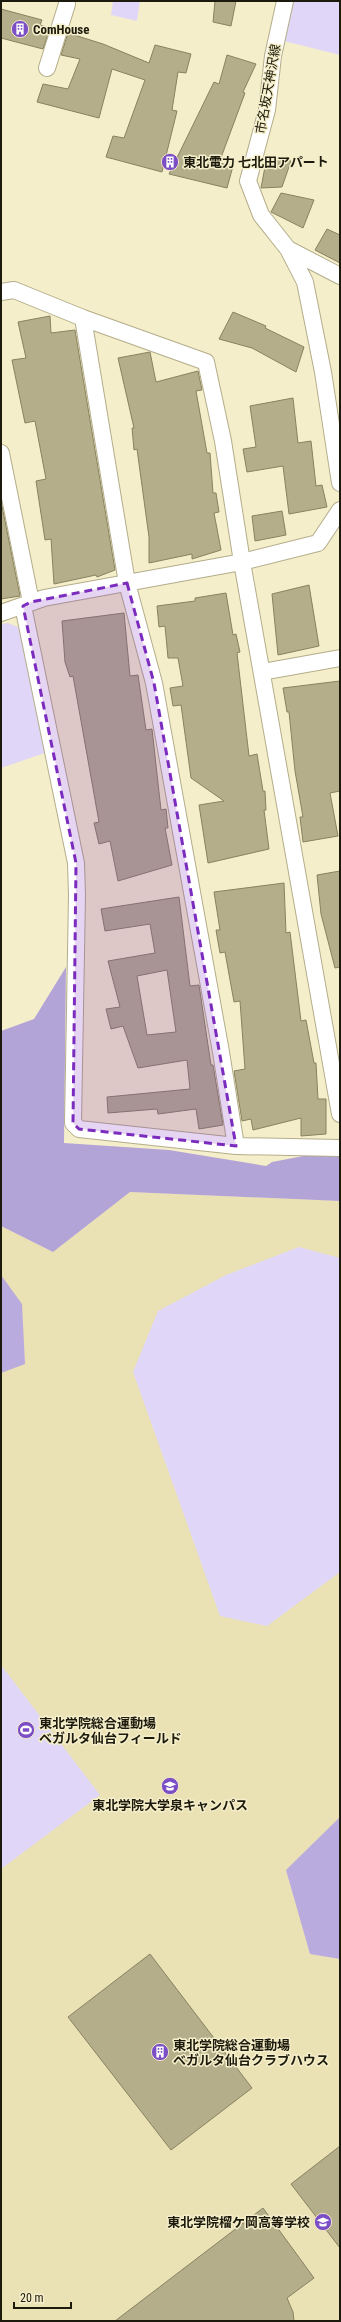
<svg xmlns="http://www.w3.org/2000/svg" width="341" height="2322" viewBox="0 0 341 2322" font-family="'Roboto Condensed','Noto Sans JP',sans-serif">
  <rect width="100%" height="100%" fill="#f5eeca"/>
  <path fill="#eae1b5" d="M130 1192 340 1201V2321H1V1226L53 1252Z"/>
  <path fill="#e0d7f8" d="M113 1H140L137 21 111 15Z
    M289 1H340V55L280 40Z
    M8 623 20 628 45 753 1 768V624Z
    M299 1247 340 1258V1572L267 1626 220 1616 133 1372 158 1311 226 1275Z
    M1 1665 100 1795 1 1869Z"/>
  <path fill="#b3a4d7" d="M66 967 64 1143 169 1150 266 1166 272 1162 340 1149V1201L130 1192 53 1252 1 1226V1031L34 1019Z"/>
  <path fill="#baabdf" d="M1 1275 22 1304 25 1364 1 1373Z
    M340 1817V1959L310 1954 286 1870Z"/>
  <path fill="#b4ae8b" stroke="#888260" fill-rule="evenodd" d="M215 1H236L231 26 213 22Z
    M1 9 42 20 40 25 50 28 43 49 1 38Z
    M68 33 103 44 149 63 155 45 191 54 186 73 178 72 172 110 177 111 162 172 106 157 113 136 124 138 145 80 112 69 99 118 37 102 43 84 68 89 80 59 61 55Z
    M227 55 256 64 243 92 245 93 219 163 233 166 227 188 169 174 214 82 219 84Z
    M267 156 291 161 282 187 261 188Z
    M281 193 314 200 303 228 271 212Z
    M327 229 340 235V263L315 250Z
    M233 312 266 326 265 328 304 347 296 372 252 348 219 339Z
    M50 316 51 333 75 330 115 570 97 577 96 575 54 584 51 539 45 540 36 481 46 479 35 421 25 423 12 360 26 358 18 322Z
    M150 352 156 382 198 371 202 390 196 391 207 453H210L213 493H216L219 512 214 513 221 550 192 559V554L149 563V537L137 449 134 450 132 428H134L118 358Z
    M293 398 298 443 311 441 316 486 322 485 327 507 289 514 283 466 247 472 243 449 256 447 250 406Z
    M1 501 20 596 1 599Z
    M282 511 286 535 255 541 252 516Z
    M309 585 319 646 278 655 272 594Z
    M226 593 233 635 236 634 240 652 237 653 249 756 257 754 263 791H265L266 810H264L269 849 208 863 199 805 224 801 191 778 181 705 173 706 170 688 183 686 178 658H168L165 626 159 627 157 606 195 601V598Z
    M124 613 130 676 138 675 146 730 152 729 161 810 166 809 168 828H165L172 865 118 881 110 841 99 844 94 823 99 822 73 676 70 677 65 662 62 621Z
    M340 681V791L330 793 338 836 303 842 300 817H303L295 771 289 712H287L283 688Z
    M340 871V967L335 968 321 914 317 875Z
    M284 883 286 933 290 932 301 1021 306 1020 314 1063H316L318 1099H326V1134L301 1136V1118L253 1130 251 1119 242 1121 234 1071 245 1069 240 1001 234 1002 225 952 220 953 216 930H220L214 892Z
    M179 897 190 986 199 985 211 1065H213L223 1125 199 1129 196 1109 158 1114 157 1109 108 1113 107 1097 190 1089 187 1060 138 1068 123 1026 111 1029 106 1009 120 1007 108 961 155 953 150 924 105 931 101 909ZM167 970 176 1032 147 1035 137 976Z
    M150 1954 252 2088 171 2150 68 2017Z
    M340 2146V2248L291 2184Z
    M263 2208 314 2278 287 2298 293 2312 294 2321H115Z"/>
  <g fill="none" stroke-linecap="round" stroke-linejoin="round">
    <defs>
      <path id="street" d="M285 1 273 56 267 110 248 181 261 215 288 249 340 276
        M47 68 67 4
        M288 249 305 282 323 372 340 483
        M1 292 14 290 83 318 206 362 223 441 242 562 340 1114
        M83 318 127 583 154 683 221 1052 236 1146
        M1 453 31 602
        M23 606 76 863 77 895 73 1123 79 1129 236 1146 340 1148
        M1 613 44 598 242 562 318 543 340 510
        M262 672 340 658"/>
    </defs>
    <use href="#street" stroke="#b4ad8b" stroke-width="18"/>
    <use href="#street" stroke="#fff" stroke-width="16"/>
  </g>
  <path fill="#7b2cbf" fill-opacity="0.2" stroke="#7b2cbf" stroke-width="3" stroke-dasharray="8 5" stroke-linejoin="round" d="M127 583 154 683 236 1146 79 1129 73 1123 76 863 23 606 31 602Z"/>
  <defs>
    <symbol id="building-disc" viewBox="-11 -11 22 22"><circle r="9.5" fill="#7c4ec6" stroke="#f5eeca"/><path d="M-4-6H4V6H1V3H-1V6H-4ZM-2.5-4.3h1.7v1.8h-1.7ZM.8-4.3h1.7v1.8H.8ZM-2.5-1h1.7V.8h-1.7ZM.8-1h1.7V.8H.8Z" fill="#fff"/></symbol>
    <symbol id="stadium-disc" viewBox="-11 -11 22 22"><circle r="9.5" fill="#7c4ec6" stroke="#f5eeca"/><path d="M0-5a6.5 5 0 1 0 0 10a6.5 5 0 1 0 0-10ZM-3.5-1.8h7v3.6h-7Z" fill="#fff"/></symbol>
    <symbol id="university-disc" viewBox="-11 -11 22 22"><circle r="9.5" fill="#7c4ec6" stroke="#f5eeca"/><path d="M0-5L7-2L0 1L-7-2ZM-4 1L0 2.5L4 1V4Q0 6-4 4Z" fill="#fff"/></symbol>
    <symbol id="school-disc" viewBox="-11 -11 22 22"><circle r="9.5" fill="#7c4ec6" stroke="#f5eeca"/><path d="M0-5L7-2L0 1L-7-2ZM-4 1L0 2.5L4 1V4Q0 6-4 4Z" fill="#fff"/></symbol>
  </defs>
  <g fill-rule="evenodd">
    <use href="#building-disc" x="10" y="19" width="20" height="20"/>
    <use href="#building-disc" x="160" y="152" width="20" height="20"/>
    <use href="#stadium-disc" x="16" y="1720" width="20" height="20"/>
    <use href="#university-disc" x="160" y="1776" width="20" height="20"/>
    <use href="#building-disc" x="150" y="2042" width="20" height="20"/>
    <use href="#school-disc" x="313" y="2212" width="20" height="20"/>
  </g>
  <g text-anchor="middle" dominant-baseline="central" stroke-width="3" stroke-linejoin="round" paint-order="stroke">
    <g font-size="13" font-weight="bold" fill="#1c1a0c" stroke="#f5eeca" text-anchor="start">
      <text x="33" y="29">ComHouse</text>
      <text x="183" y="162">東北電力 七北田アパート</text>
      <text x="39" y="1723">東北学院総合運動場<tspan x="39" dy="15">ベガルタ仙台フィールド</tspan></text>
      <text x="170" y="1805" text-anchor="middle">東北学院大学泉キャンパス</text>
      <text x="173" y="2045">東北学院総合運動場<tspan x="173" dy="15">べガルタ仙台クラブハウス</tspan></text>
      <text x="310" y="2222" text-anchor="end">東北学院榴ケ岡高等学校</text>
    </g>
    <g font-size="13" fill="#1c1a0c" stroke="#f5eeca">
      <text transform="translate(268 89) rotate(-80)">市名坂天神沢線</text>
    </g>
  </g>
  <rect width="341" height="2322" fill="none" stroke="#1c1a0c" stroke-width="4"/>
  <path d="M14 2302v6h57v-6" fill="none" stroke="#1c1a0c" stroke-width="2"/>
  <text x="20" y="2302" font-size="12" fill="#1c1a0c" stroke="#f5eeca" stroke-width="3" paint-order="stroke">20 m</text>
</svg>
